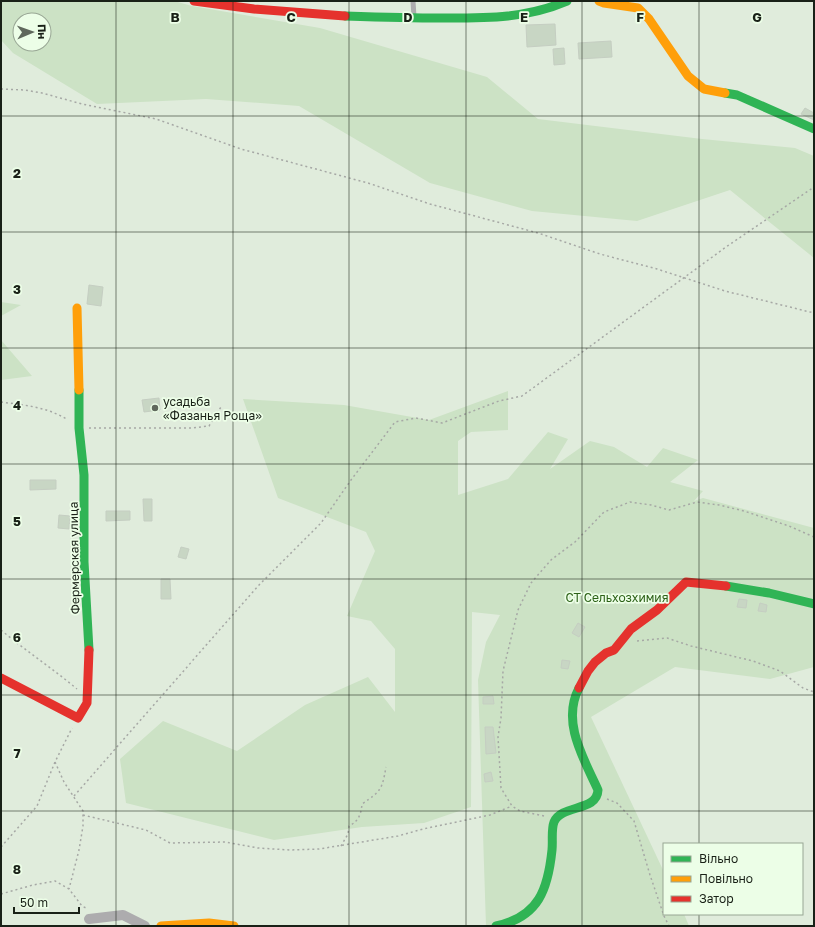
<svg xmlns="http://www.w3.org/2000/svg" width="815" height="927" viewBox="0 0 815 927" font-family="'Golos Text',sans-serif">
  <rect width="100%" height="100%" fill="#e0ecdc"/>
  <path fill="#cce2c5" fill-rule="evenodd" d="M1 1H174L192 6 320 28 487 77 538 119 702 139 795 148 814 156V258L730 190 637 221 532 211 430 183 299 106 206 99 97 104 13 53 1 40ZM20 20H44V44H20Z
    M1 302 21 305 1 316Z
    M1 340 32 376 1 380Z
    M508 391V430L471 432 458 441V495L508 479 548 432 568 439 550 469 590 441 614 447 647 467 663 448 698 460 670 482 703 491 694 501 703 498 814 528V667L770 679 675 667 591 717 664 872V914H684L689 926H486L478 680 486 642 500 615 472 612 471 807 424 823 362 827 274 840 126 803 120 759 163 721 237 751 305 705 368 677 395 712V649L371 621 347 616 375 551 366 532 278 498 243 399 344 405 429 420Z"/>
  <path fill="#c8d6c4" stroke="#c5cec2" d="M555 24 556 45 527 47 526 25Z
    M611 41 612 57 579 59 578 43Z
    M564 48 565 64 554 65 553 49Z
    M805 108 814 113V120L801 114Z
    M89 285 103 287 101 306 87 304Z
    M159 398 160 410 144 412 142 400Z
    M30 480H56V489L30 490Z
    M143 499H152V521H144Z
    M106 511H130V520L106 521Z
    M59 515 70 516 69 529 58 528Z
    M181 547 189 549 186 559 178 557Z
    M161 579H170L171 599H161Z
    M739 599 747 600 746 608 737 607Z
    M760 603 767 605 766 612 758 611Z
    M578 623 585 627 579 637 572 633Z
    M562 660 570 661 568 669 561 668Z
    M493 696 494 704H483V697Z
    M485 727H493L496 753 486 754Z
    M491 772 493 781 485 782 484 774Z"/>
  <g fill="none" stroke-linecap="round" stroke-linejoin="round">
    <path stroke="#a6a8a5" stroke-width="1.5" stroke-dasharray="2 3" stroke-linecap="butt" d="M1 89 25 90 42 93 82 104 156 119 241 149 368 183 430 204 538 233 600 254 657 269 725 291 814 313
      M1 402C24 405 48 407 68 420
      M89 428H192L209 426 221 407
      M1 630C26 651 52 668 77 689
      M637 641 667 638 691 646 753 661 780 671 803 688 814 692
      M55 762 64 782 83 811V826L79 850 69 889
      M74 796 258 586 321 523 351 480 395 422 416 418 442 423 499 401 522 396 726 247 814 187
      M607 799 617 803 634 821 650 875 664 916 669 926
      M83 815 146 830 170 843 225 842 258 848 290 850 319 849 398 836 423 829 490 815 512 806
      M544 816 520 811 512 806 501 788 498 737 501 718 503 671 518 610 531 583 551 560 575 542 604 512 630 502 651 505 669 510 697 502 719 505 744 511 789 526 814 537
      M341 846 348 834 349 826C359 821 361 814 362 804 381 791 382 790 386 767
      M1 847 37 806 55 762 72 728
      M1 894 33 885 55 881 69 889 82 906 88 909"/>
    <path stroke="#adacae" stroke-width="5" d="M413 1 414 17"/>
    <path stroke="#adacae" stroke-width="10" d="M89 919 123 915 145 926"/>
    <path stroke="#30b455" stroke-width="9" d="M345 16C377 17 409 18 440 18 485 18 525 19 567 1
      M725 93 737 95 814 129
      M79 390V428L84 475V562L89 650
      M726 586 769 593 814 604
      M496 926C539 917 548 889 552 850 553 841 551 830 554 822 562 804 597 812 598 790 584 759 561 722 579 688"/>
    <path stroke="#ff9f0a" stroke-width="9" d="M599 1 604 3 638 8 649 19 688 76 704 89 725 93
      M77 308 79 390
      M161 926 209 923 234 926"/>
    <path stroke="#e5322d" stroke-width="9" d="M194 1 254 9 345 16
      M1 678 78 718 87 703 89 650
      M579 688 588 671 595 662 606 653 614 650 631 629 657 610 686 582 726 586"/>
  </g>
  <path fill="none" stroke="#192117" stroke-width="1" stroke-opacity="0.55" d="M116 1V926M233 1V926M349 1V926M466 1V926M582 1V926M699 1V844M1 116H814M1 232H814M1 348H814M1 464H814M1 579H814M1 695H814M1 811H814M699 914V926"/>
  <circle fill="#5f685c" stroke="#ecfee7" stroke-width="1.5" cx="155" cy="408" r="4"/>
  <g text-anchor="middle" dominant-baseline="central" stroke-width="3.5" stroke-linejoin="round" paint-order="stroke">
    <g font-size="12" fill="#192117" stroke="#ecfee7" text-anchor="start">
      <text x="163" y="401">усадьба<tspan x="163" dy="14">«Фазанья Роща»</tspan></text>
    </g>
    <g font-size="12" fill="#192117" stroke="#ecfee7">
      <text transform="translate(74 558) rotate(-91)">Фермерская улица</text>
    </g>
    <g font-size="12" fill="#2c6117" stroke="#ecfee7">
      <text x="617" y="597">СТ Сельхозхимия</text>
    </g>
  </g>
  <g font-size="13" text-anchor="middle" font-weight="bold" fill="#192117" stroke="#ecfee7" stroke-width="3.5" stroke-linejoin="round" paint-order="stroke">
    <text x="175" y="22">B</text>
    <text x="291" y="22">C</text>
    <text x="408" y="22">D</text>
    <text x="524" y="22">E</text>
    <text x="640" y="22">F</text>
    <text x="757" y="22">G</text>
    <text x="17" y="178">2</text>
    <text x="17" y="294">3</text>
    <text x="17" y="410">4</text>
    <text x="17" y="526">5</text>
    <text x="17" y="642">6</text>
    <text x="17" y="758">7</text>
    <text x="17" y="874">8</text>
  </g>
  <rect width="815" height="927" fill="none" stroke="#192117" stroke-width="4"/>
  <rect x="663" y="843" width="140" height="72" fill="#ecfee7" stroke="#98a694"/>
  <rect x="671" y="856" width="20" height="6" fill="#30b455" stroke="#98a694"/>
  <text x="699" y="863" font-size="12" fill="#192117">Вільно</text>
  <rect x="671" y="876" width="20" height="6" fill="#ff9f0a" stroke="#98a694"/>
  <text x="699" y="883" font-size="12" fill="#192117">Повільно</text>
  <rect x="671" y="896" width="20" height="6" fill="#e5322d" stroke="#98a694"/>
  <text x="699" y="903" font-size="12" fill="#192117">Затор</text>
  <g transform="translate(32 32) rotate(88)"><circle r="19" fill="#ecfee7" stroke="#98a694"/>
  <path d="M0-3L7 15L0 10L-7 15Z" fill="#5f685c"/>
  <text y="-6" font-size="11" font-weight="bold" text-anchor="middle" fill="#192117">Пн</text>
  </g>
  <path d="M14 907v6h65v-6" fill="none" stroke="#192117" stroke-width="2"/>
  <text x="20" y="907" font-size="12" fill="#192117" stroke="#ecfee7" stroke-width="3" paint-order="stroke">50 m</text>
</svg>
